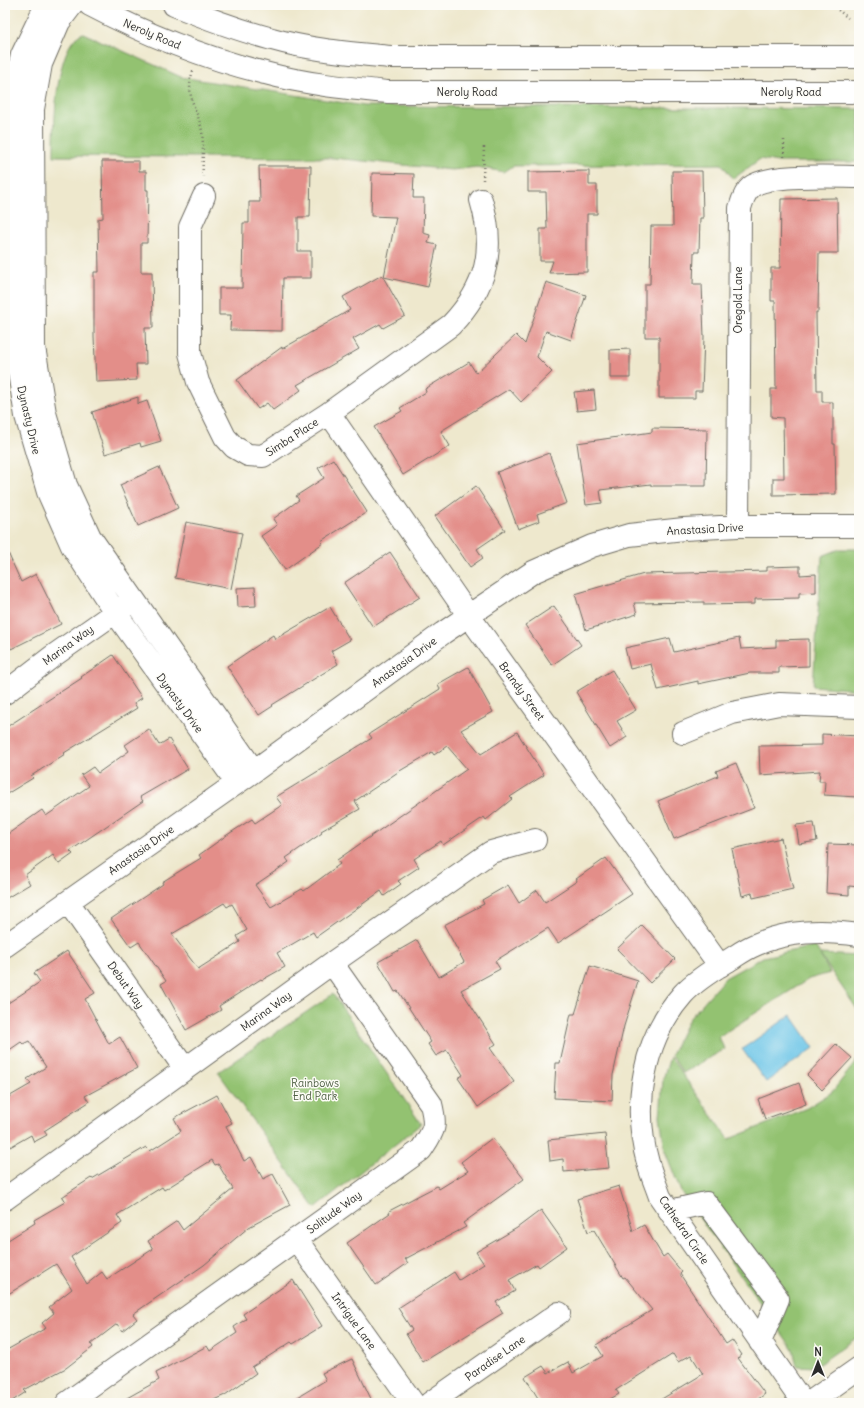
<svg xmlns="http://www.w3.org/2000/svg" width="864" height="1408" viewBox="0 0 864 1408" font-family="Delius,sans-serif">
  <rect width="100%" height="100%" fill="#fdfcf7"/>
  <filter id="ink" filterUnits="userSpaceOnUse"><feTurbulence type="fractalNoise" baseFrequency=".025" numOctaves="2"/><feDisplacementMap in="SourceGraphic" scale="8" xChannelSelector="R" yChannelSelector="G"/><feConvolveMatrix kernelMatrix="1 2 1 2 8 2 1 2 1" color-interpolation-filters="sRGB"/></filter>
  <filter id="wash" filterUnits="userSpaceOnUse"><feTurbulence type="fractalNoise" baseFrequency=".012" numOctaves="4" result="noise"/><feDisplacementMap in="SourceGraphic" scale="16" xChannelSelector="R" yChannelSelector="G"/><feGaussianBlur stdDeviation="0.9" result="paint"/><feColorMatrix in="noise" values="0 0 0 0 0 0 0 0 0 0 0 0 0 0 0 0 0 1.4 0 .05"/><feComposite in="paint" operator="in"/></filter>
  <g filter="url(#wash)">
    <rect width="100%" height="100%" fill="#eee8cd"/>
    <path fill="#93c271" stroke="#5f764e" d="M83 33 181 77 364 106 859 109V162H778L760 159 733 179 722 164 513 166 504 172 477 167 452 170 334 158 54 156C54 128 54 44 83 33Z
      M840 549H859V690L813 686 822 556Z
      M815 946 820 954 859 956V1012L820 955 830 973 809 979 718 1037 725 1049 683 1073 671 1055 689 1019 725 978 763 957Z
      M333 994 421 1124 315 1208 218 1072Z
      M670 1057 729 1139 807 1108 832 1092 859 1058V1336L815 1367 797 1366 793 1349 681 1192 665 1151 660 1116 663 1079Z"/>
    <path fill="#69c4e7" stroke="#4a7889" d="M791 1015 814 1048 766 1082 742 1049Z"/>
    <g id="blocks">
      <path fill="#e38e89" fill-rule="evenodd" d="M102 161H139V171H146V190H148L147 243H141V272H152L153 328H145L146 364H136L137 380 96 382 94 336V272H99L98 219 103 218Z
        M259 166H311L310 217H298V251H311V278H283L282 331 230 330 231 315H219V288H242L243 223H249V202H260Z
        M589 171V185H597V214H587V272L549 273 553 261H540V229H547L546 192H528V172Z
        M672 171H702L703 218H700L699 252H694L693 284H702L704 337 702 391H695V398H659V337H645V284H650L651 226H673Z
        M372 173 414 174 413 198H424L423 233 430 235 428 243 437 245 428 287 384 277 396 217 371 216Z
        M837 198 838 253H819L818 312H816L817 390H822V402H833V444H835L836 494 773 495V478H784L783 418 771 417V389H776L775 301H771V268H780L781 199Z
        M382 275 405 316 383 328 380 324 353 339 359 349 297 385 301 390 273 410 267 403 258 409 237 380 282 347V349L350 310 343 297Z
        M546 282 586 295 571 340 546 331 537 357 552 372 521 402 509 389 441 431 450 446 403 475 374 427 402 411 400 408 426 392 425 389 469 362 476 373 516 335 525 344Z
        M630 349V378H610V350Z
        M594 390 596 409 577 411 574 392Z
        M138 397V404L147 401 161 441 141 447 140 443 105 454 92 412Z
        M652 428 707 429 706 486H651V484L600 490 602 503 586 505 577 443 652 432Z
        M549 453 567 503 537 514 539 521 518 529 497 472Z
        M333 459 367 512 321 541 323 543 285 570 261 536 277 525 273 519 299 500 296 496 324 478 318 468Z
        M159 467 178 508 138 526 120 485Z
        M476 486 505 530 477 549 483 558 470 567 435 516Z
        M186 522 242 533 231 589 175 578Z
        M5 546 21 582 36 574 61 624 11 649 5 636Z
        M390 552 420 597 373 627 344 583Z
        M800 566V575L816 574V592L799 593V598L755 599V604L704 605V602L634 603 637 614 586 630 575 594 644 574 767 571V567Z
        M255 587 256 606 238 607 237 588Z
        M554 606 581 645 552 665 525 625Z
        M330 607 350 640 331 651 338 664 272 705 273 706 259 715 227 666 273 635 275 639Z
        M670 638 674 652 739 638 741 649 776 647V640L809 639V666L779 667V673H750L698 684V681L658 690 651 664 630 669 625 648Z
        M113 655 142 698 134 703 137 708 64 753 65 754 31 776 33 778 5 795V728L82 678 81 677Z
        M468 667 493 712 461 730 481 754 517 732 544 775 510 797 512 799 486 820 484 817 443 845 441 841 414 859 419 867 398 881 401 884 384 896 381 891 316 937 313 932 277 953 285 967 262 980 261 979 219 1006 221 1010 186 1030 161 984 166 981 139 942 131 947 111 919 163 884 162 882 201 858 199 855 227 835 252 819 255 823 282 805 276 797 372 738 369 734 440 689 438 684ZM447 746 467 769 337 860 340 864 304 891 302 889 271 907 255 885 289 862 286 858 322 833 321 831 360 809 355 801 398 772 432 752 434 755ZM224 903 227 907 232 904 247 930 237 936 240 942 198 969 172 934Z
        M612 670 636 710 617 721 627 737 610 748 576 692Z
        M149 729 159 745 169 739 188 769 140 797 143 801 70 851 73 854 59 864 53 855 25 875 30 884 5 899V836L42 810 46 816 89 786 81 775 93 767 98 773 129 751 125 745Z
        M822 734 859 736 857 797 824 795 825 781H819L820 771 760 775 759 746 822 745Z
        M736 763 754 808 674 839 658 801 718 776 716 771Z
        M814 823 817 841 799 844 796 825Z
        M781 838 793 889 753 898 752 893 742 896 732 849Z
        M828 844 859 845V887L849 886V895L826 893Z
        M606 858 632 894 558 943 548 928 495 961 500 969 461 990 496 1044 490 1048 514 1082 478 1107 458 1078 463 1075 447 1050 436 1056 428 1044 431 1042 398 991 395 992 378 962 417 940 439 977 464 962 444 925 484 904 482 900 508 885 519 903 537 890 545 902 577 881 576 879Z
        M642 925 675 959 650 983 617 949Z
        M67 951 95 993 85 999 109 1044 120 1037 137 1068 85 1096 89 1102 44 1131 47 1135 34 1142 31 1135 10 1147 5 1138V1099L31 1084 27 1079 46 1067 29 1041 23 1044 21 1042 5 1053V1005L40 982 34 973Z
        M590 966 638 981 624 1026 613 1075 612 1101 554 1098 556 1063H560L571 1014H575Z
        M836 1044 852 1058 822 1090 807 1075Z
        M799 1083 806 1104 765 1119 758 1099Z
        M217 1095 232 1123 226 1126 244 1161 251 1157 263 1179 273 1174 290 1205 249 1227 204 1265 133 1314 137 1319 122 1331 117 1324 91 1344 93 1347 66 1368 24 1390 26 1392 9 1403H5V1351L46 1328 42 1323 54 1313 49 1307 72 1289 56 1264 5 1296V1242L35 1223 34 1220 65 1202 62 1197 91 1178 92 1179 146 1147 150 1151 181 1131 174 1118ZM212 1160 215 1165 218 1164 233 1189 183 1230 177 1221 148 1241 153 1249 107 1279 102 1272 87 1284 71 1257 122 1223 117 1215 162 1187 164 1190Z
        M605 1134 609 1168 564 1172 563 1159 550 1161 548 1140Z
        M492 1138 524 1179 463 1223 466 1227 405 1259 408 1263 376 1285 347 1243 390 1213 389 1211 437 1186 439 1189 468 1171 461 1162Z
        M619 1186 633 1231 644 1225 663 1257 667 1254 682 1272 680 1274 726 1344 732 1340 742 1355 738 1358 765 1394 753 1403H655L703 1374 691 1355 678 1362 673 1354 616 1390 619 1394 603 1403H541L525 1377 543 1366 548 1373 568 1362 573 1373 603 1356 596 1345 652 1310 625 1277 623 1278 594 1230 588 1232 577 1199Z
        M541 1210 567 1247 539 1267 537 1264 509 1280 515 1291 496 1302 503 1313 423 1362 406 1334 412 1330 398 1308 454 1272 459 1280 484 1264 476 1252 517 1228Z
        M293 1280 322 1326 293 1344 291 1342 252 1367 256 1373 225 1395 207 1403H118L159 1380 156 1373 207 1346 210 1351 237 1333 234 1327 246 1319 243 1314Z
        M352 1359 373 1403H288L326 1380 322 1373Z"/>
    </g>
  </g>
  <g filter="url(#ink)">
    <use href="#blocks" fill-opacity="0" stroke="#6f6d64" stroke-width="1"/>
    <g fill="none" stroke-linecap="round" stroke-linejoin="round">
      <defs>
        <path id="minor" d="M46 5 22 55 12 104V302L15 347 26 416 48 492 72 546 115 612 237 783
          M72 5 59 22 41 64 33 109 34 347 45 413 66 485 90 537 254 771
          M90 5C145 34 205 58 265 73 305 84 347 88 388 92H859
          M174 5C206 18 238 30 272 39 310 50 351 53 390 57H859
          M204 196 190 227V353L198 382 225 437 234 447 248 455 263 456 329 413 451 325C487 287 496 250 481 200
          M329 413 469 616 720 966
          M738 526 740 208C742 201 745 192 751 187 768 173 836 177 859 177
          M5 693 53 656 127 604
          M683 733 732 713 779 704 859 707
          M68 902 185 1069
          M5 946 254 771 443 633 533 572 592 546 629 535 684 529 738 526H859
          M5 1199 332 963 491 852 535 840
          M670 1211 706 1203 778 1299 760 1342
          M296 1239 413 1403
          M67 1403 421 1150C434 1130 437 1128 431 1104L332 963
          M430 1403 559 1313
          M803 1403 660 1197C656 1185 651 1174 648 1163 632 1106 643 1039 683 994 695 981 711 971 726 962 736 956 745 949 755 945 788 930 823 930 859 935
          M809 1403 859 1368"/>
      </defs>
      <use href="#minor" stroke="#6f6d64" stroke-width="24"/>
      <path stroke="#6f6d64" stroke-width="2.5" stroke-dasharray="1 3" stroke-linecap="butt" d="M832 5 848 18
        M193 71C184 96 198 109 202 131 204 146 202 162 203 177
        M784 140V160
        M483 180 484 145"/>
      <use href="#minor" stroke="#fff" stroke-width="22"/>
    </g>
  </g>
  <g text-anchor="middle" dominant-baseline="central" stroke-width="3" stroke-linejoin="round" paint-order="stroke">
    <g font-size="11" fill="#2b2b2b" stroke="#fdfcf7">
      <text transform="translate(152 34) rotate(23)">Neroly Road</text>
      <text x="467" y="92">Neroly Road</text>
      <text x="791" y="92">Neroly Road</text>
      <text transform="translate(738 300) rotate(-90)">Oregold Lane</text>
      <text transform="translate(29 420) rotate(77)">Dynasty Drive</text>
      <text transform="translate(292 437) rotate(-33)">Simba Place</text>
      <text transform="translate(705 529) rotate(-3)">Anastasia Drive</text>
      <text transform="translate(68 645) rotate(-36)">Marina Way</text>
      <text transform="translate(404 662) rotate(-36)">Anastasia Drive</text>
      <text transform="translate(522 691) rotate(54)">Brandy Street</text>
      <text transform="translate(180 703) rotate(54)">Dynasty Drive</text>
      <text transform="translate(141 850) rotate(-35)">Anastasia Drive</text>
      <text transform="translate(126 985) rotate(55)">Debut Way</text>
      <text transform="translate(266 1011) rotate(-36)">Marina Way</text>
      <text transform="translate(334 1212) rotate(-36)">Solitude Way</text>
      <text transform="translate(684 1230) rotate(56)">Cathedral Circle</text>
      <text transform="translate(354 1321) rotate(54)">Intrigue Lane</text>
      <text transform="translate(495 1358) rotate(-35)">Paradise Lane</text>
    </g>
    <g font-size="11" fill="#4f6044" stroke="#fdfcf7">
      <text x="315" y="1083">Rainbows<tspan x="315" dy="13">End Park</tspan></text>
    </g>
  </g>
  <rect width="864" height="1408" fill="none" stroke="#fdfcf7" stroke-width="20"/>
  <g transform="translate(818 1362)" stroke="#fdfcf7" stroke-width="3" paint-order="stroke">
  <path d="M0-3L7 15L0 10L-7 15Z" fill="#2b2b2b"/>
  <text y="-6" font-size="11" font-weight="bold" text-anchor="middle" fill="#2b2b2b">N</text>
  </g>
</svg>
